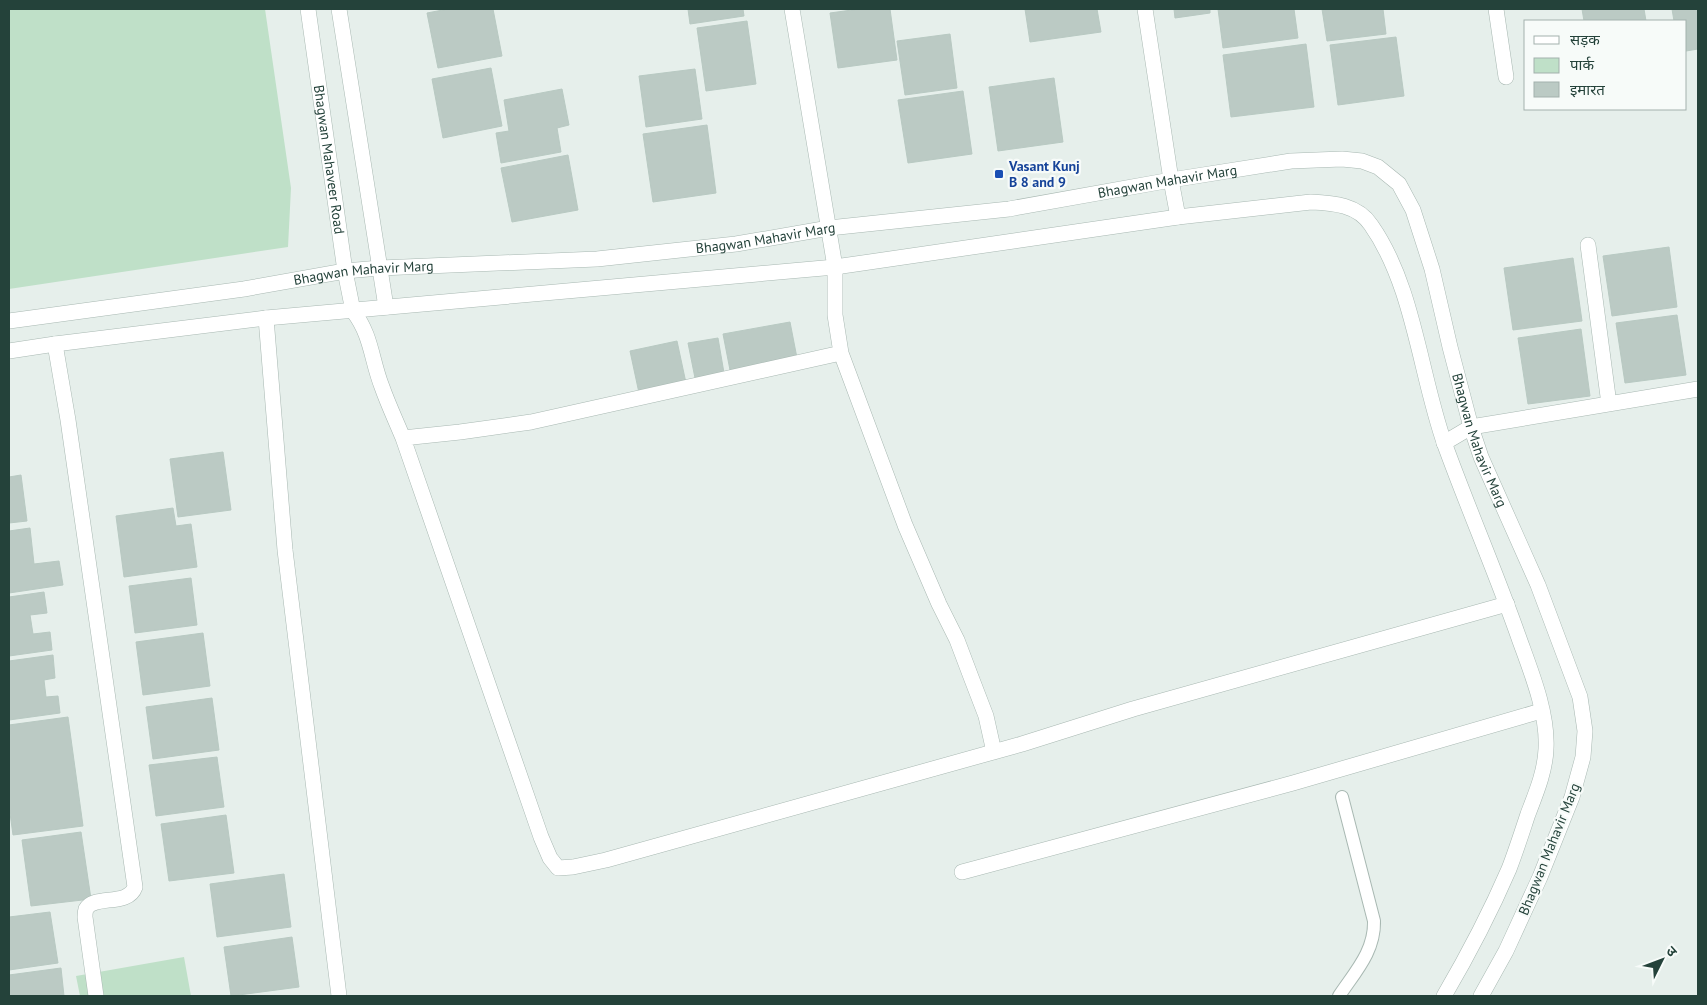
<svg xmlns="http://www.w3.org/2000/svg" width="1707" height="1005" viewBox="0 0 1707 1005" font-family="'PT Sans','Noto Sans Devanagari',sans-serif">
  <rect width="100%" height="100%" fill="#e6efeb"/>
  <path fill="#bfe0c8" d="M9 9H265L291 188 288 247 9 289Z
    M184 957 191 996H80L76 976Z"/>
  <path fill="#bbcac4" stroke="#b8c9c2" d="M448 9H493L502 56 438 68 427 13Z
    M688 9H743L744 16 690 24Z
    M859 9H890L897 60 838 68 830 13Z
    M1025 9H1097L1101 32 1030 42Z
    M1174 9H1210V13L1175 18Z
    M1218 9H1294L1298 38 1223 48Z
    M1322 9H1383L1386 34 1327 41Z
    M1582 9H1644L1646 21H1584Z
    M1672 9H1698V49L1686 51V21H1674Z
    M747 21 756 84 706 91 697 28Z
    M950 34 957 88 905 95 897 41Z
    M1396 37 1404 96 1338 105 1330 45Z
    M1306 44 1314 107 1231 117 1223 55Z
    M491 68 502 126 443 138 432 79Z
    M695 69 702 119 646 127 639 76Z
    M1054 78 1063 142 998 151 989 87Z
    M562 89 569 125 557 128 561 152 501 163 496 133 509 131 504 100Z
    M963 91 972 154 908 163 898 100Z
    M707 125 716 193 653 202 643 134Z
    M568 155 578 210 512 222 501 168Z
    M1669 247 1677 307 1612 316 1603 256Z
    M1573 258 1582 321 1513 330 1504 268Z
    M1677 315 1686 375 1625 383 1616 323Z
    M790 322 797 358 730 370 723 334Z
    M1581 329 1590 396 1528 404 1518 338Z
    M718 338 724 373 695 378 688 343Z
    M677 341 686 383 639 393 630 351Z
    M223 452 231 510 178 517 170 459Z
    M21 475 27 521 9 523V477Z
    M173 508 176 526 191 524 197 567 124 577 116 516Z
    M30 528 34 564 59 561 63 585 9 593V531Z
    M191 578 197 625 135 633 129 586Z
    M44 592 47 613 30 615 33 634 50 632 52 650 9 656V597Z
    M203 633 210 686 143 695 136 642Z
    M53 655 55 678 44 680 46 697 58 696 60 713 9 720V661Z
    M212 698 219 750 153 759 146 707Z
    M68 717 83 826 13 835 9 806V725Z
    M217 757 224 807 156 816 149 765Z
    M226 815 234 873 169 881 161 824Z
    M81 832 91 899 31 906 22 840Z
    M284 874 291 927 217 937 210 884Z
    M50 912 58 963 9 970V917Z
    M292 937 299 987 231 996 224 947Z
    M61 968 64 996H9V975Z"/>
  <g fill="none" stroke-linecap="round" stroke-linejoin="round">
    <defs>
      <path id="service" d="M1339 996C1355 972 1375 951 1374 921L1342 797"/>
      <path id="minor" d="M792 9 835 267V315L841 353 905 525 939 604 957 640 971 677 986 716 994 752
        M1145 9 1171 180 1178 217
        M1496 9 1506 77
        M1588 245 1609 404
        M353 311C372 336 371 359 382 387 388 404 396 421 403 438L541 837 550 858 558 868 573 867 606 860 1022 744 1133 709 1507 604
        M266 318 285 550 339 996
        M55 344 68 420 135 887C128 907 94 894 86 909 85 912 85 915 85 917L96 996
        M403 438 460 432 531 422 841 353
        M1444 443 1471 427 1698 389
        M962 872 1293 783 1541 711"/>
      <g id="tertiary">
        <path id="s1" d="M308 9 345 271 353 311"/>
        <path d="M339 9 386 307"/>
        <path id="s2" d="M9 321 244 289 345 271 380 268 597 259 736 244 829 228 1009 209 1171 180 1291 161 1342 159 1362 161 1378 167 1399 184 1413 210 1432 269 1450 347 1471 427 1481 457 1538 585 1580 697 1585 731 1583 757 1572 797 1540 877 1506 951 1481 996"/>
        <path d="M9 351 55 344 266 318 835 267 1178 217 1311 202C1334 203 1358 205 1371 225 1414 286 1420 375 1445 445 1469 511 1497 575 1520 641 1532 674 1548 714 1546 749 1545 772 1536 793 1528 814 1522 832 1516 851 1509 869 1490 913 1468 955 1444 996"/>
      </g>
    </defs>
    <use href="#service" stroke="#a8b8b2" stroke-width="14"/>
    <use href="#minor" stroke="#a8b8b2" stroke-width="16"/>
    <use href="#tertiary" stroke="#a8b8b2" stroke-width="16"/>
    <use href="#service" stroke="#fff" stroke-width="12"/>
    <use href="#minor" stroke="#fff" stroke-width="15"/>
    <use href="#tertiary" stroke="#fff" stroke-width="15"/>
  </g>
  <rect fill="#1a4fb4" stroke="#f7fbf9" stroke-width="2" x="994" y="169" width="10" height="10" rx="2.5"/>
  <g text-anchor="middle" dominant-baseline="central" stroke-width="4.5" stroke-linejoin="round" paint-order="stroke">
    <g font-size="14" fill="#24423a" stroke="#f7fbf9">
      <text stroke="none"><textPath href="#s1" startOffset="152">Bhagwan Mahaveer Road</textPath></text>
      <text stroke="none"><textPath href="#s2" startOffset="1168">Bhagwan Mahavir Marg</textPath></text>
      <text stroke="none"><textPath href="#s2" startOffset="762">Bhagwan Mahavir Marg</textPath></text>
      <text stroke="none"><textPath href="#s2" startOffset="358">Bhagwan Mahavir Marg</textPath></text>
      <text stroke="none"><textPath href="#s2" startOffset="1678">Bhagwan Mahavir Marg</textPath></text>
      <text transform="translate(1549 849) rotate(-68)">Bhagwan Mahavir Marg</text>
    </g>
    <g font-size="14" font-weight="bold" fill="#164399" stroke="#f7fbf9" text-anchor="start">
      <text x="1009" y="166">Vasant Kunj<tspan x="1009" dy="16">B 8 and 9</tspan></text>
    </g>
  </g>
  <rect width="1707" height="1005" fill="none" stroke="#24423a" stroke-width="20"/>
  <rect x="1524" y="20" width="162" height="90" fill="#f7fbf9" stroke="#a3b1ad"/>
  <rect x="1534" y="36" width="25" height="8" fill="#ffffff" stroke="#a3b1ad"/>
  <text x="1570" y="45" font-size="15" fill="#24423a">सड़क</text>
  <rect x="1534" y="58" width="25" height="15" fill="#bfe0c8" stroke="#a3b1ad"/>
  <text x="1570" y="70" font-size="15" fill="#24423a">पार्क</text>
  <rect x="1534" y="82" width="25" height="15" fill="#bbcac4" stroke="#a3b1ad"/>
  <text x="1570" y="95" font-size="15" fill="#24423a">इमारत</text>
  <g transform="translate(1662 960) rotate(48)" stroke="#f7fbf9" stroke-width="4" paint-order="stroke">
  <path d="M0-4L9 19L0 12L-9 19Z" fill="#24423a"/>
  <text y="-8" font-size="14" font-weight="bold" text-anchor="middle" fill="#24423a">उ</text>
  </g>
</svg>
